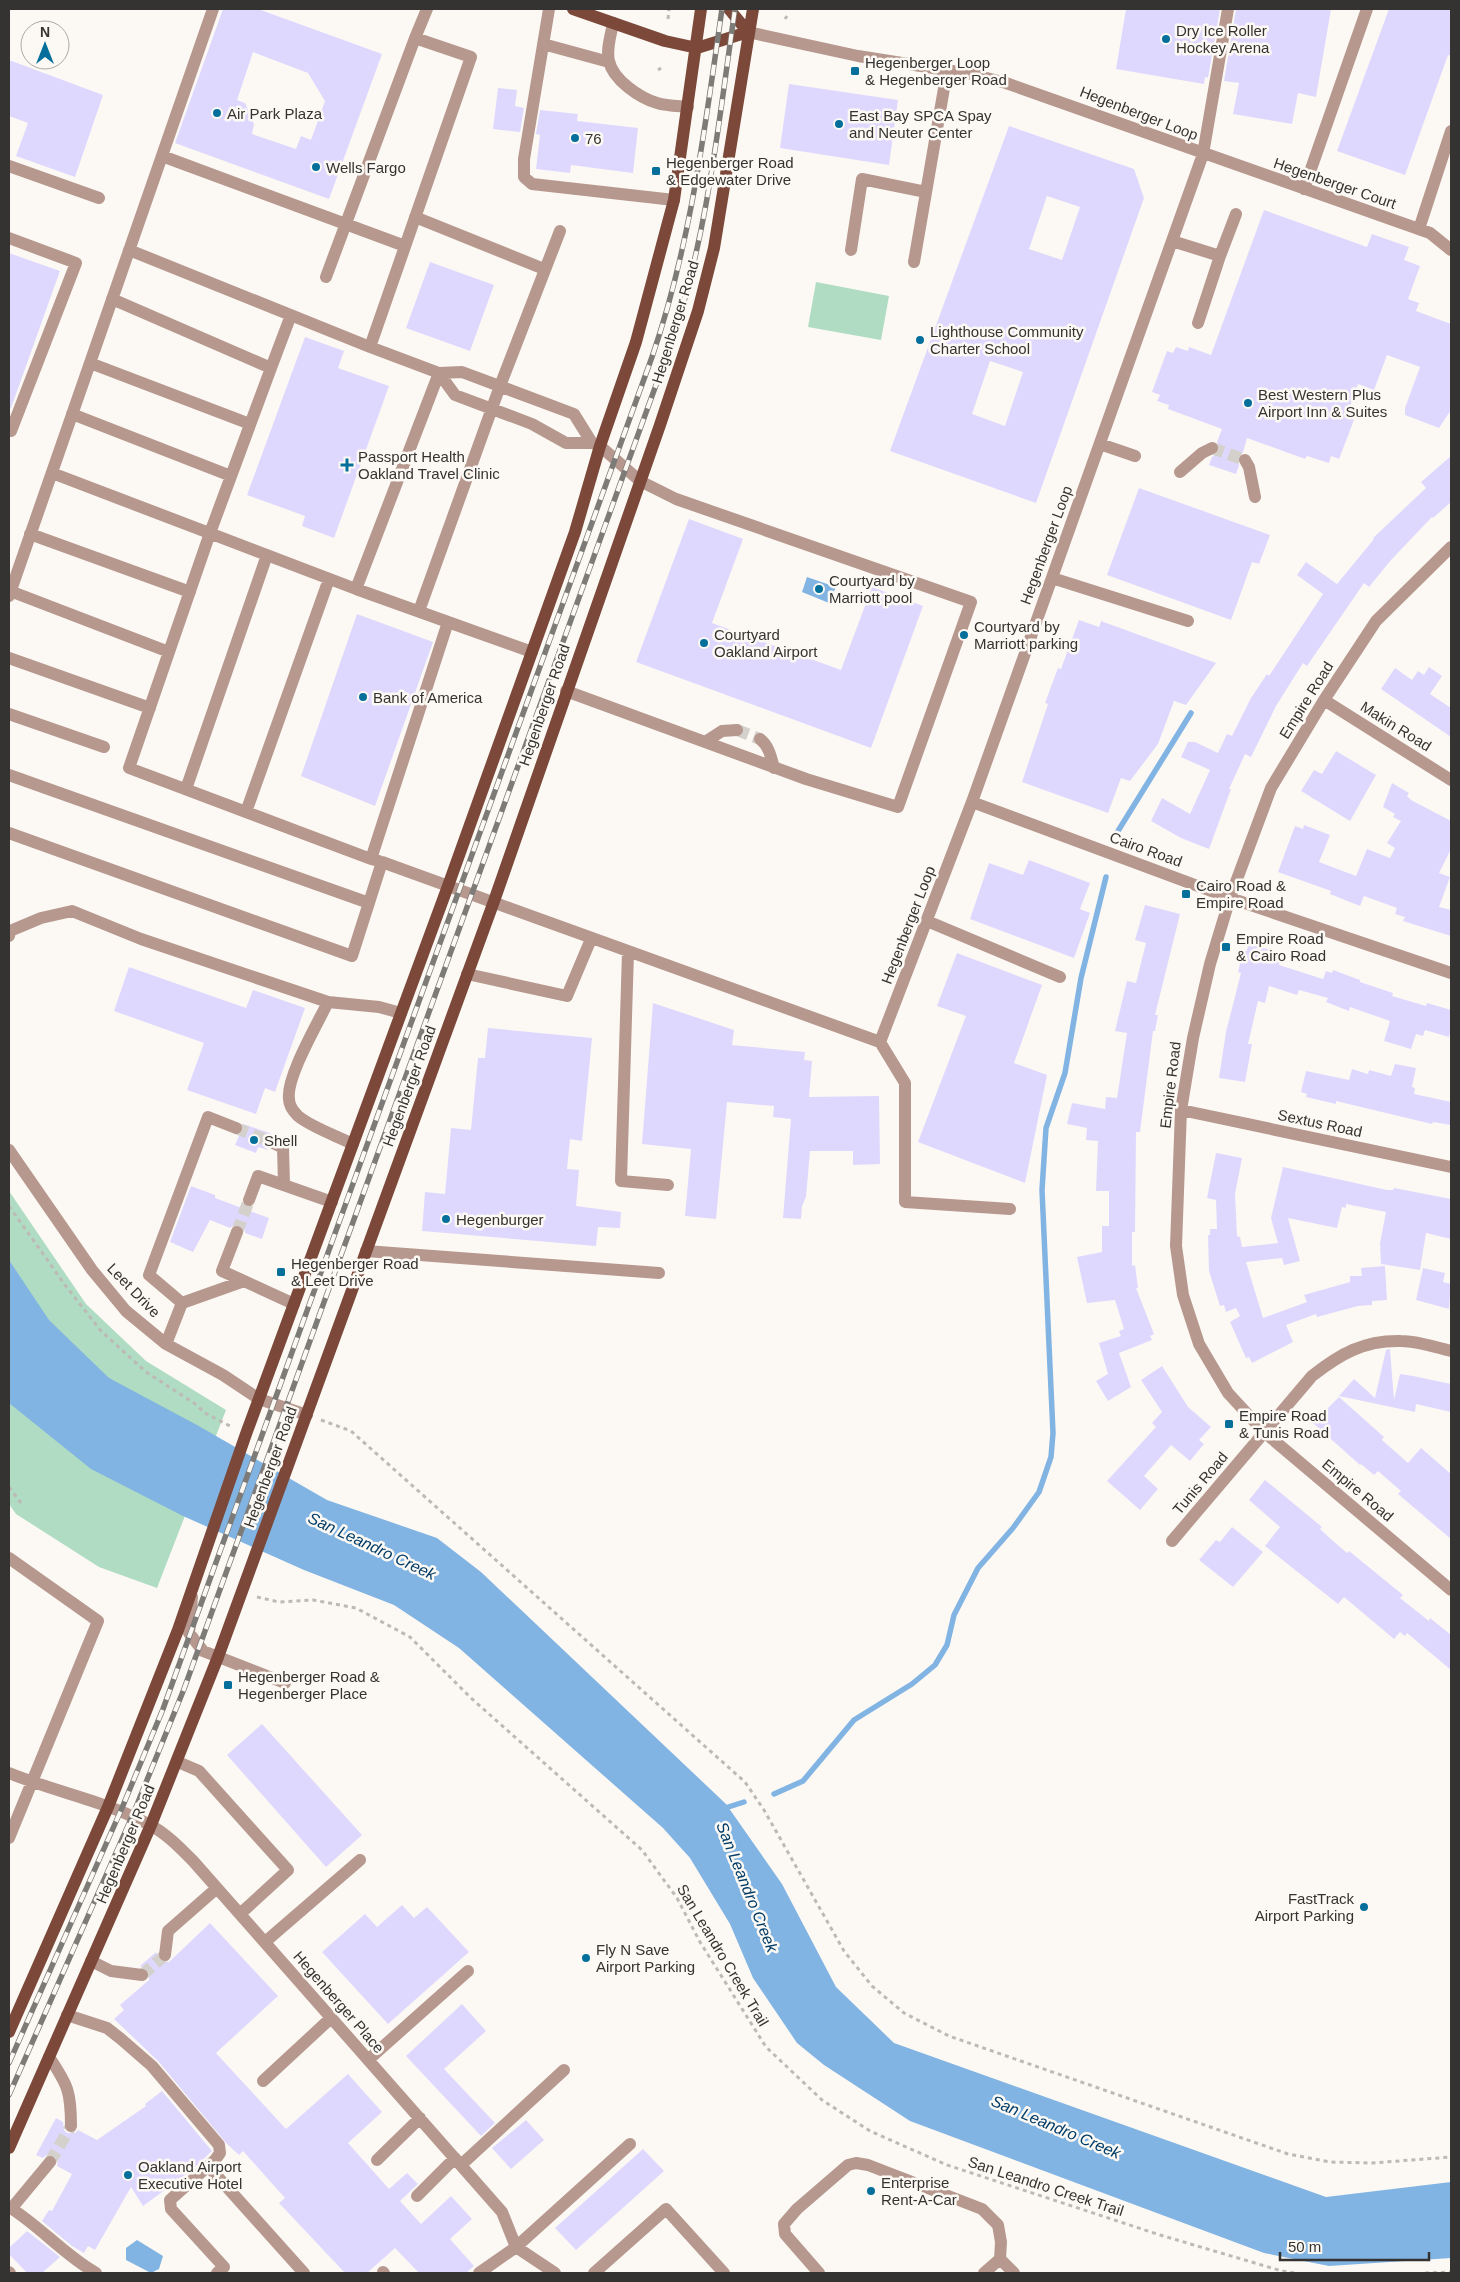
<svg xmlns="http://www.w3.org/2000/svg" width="1460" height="2282" viewBox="0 0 1460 2282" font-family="Helvetica,sans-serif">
  <rect width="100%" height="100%" fill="#fcf9f4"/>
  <path fill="#afdcc2" d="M816 282 889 296 881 340 808 327Z
    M9 1191 86 1304 146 1361 226 1410 157 1588 99 1567 16 1514 9 1504Z"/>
  <path fill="#82b4e3" d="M807 577 836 587 829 603 802 592Z
    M9 1260 49 1320 109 1378 197 1425 327 1500 437 1538 481 1572 726 1804 782 1884 836 1987 894 2043 1326 2197 1451 2182V2258L1329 2266 1264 2253 910 2121 824 2065 797 2043 753 1978 730 1924 690 1858 663 1828 459 1648 394 1605 304 1570 183 1516 91 1469 9 1403Z
    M137 2240 163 2256 159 2269 151 2273 126 2260V2248Z"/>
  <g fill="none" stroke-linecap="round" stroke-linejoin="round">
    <path stroke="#82b4e3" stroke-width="5.5" d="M1118 831 1191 713
      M774 1794 803 1781 854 1720 912 1684 935 1665 947 1645 954 1615 978 1568 1013 1528 1039 1492 1051 1457 1053 1433 1042 1190 1046 1128 1065 1073 1081 978 1106 877
      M722 1809 744 1802"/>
  </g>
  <path fill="#dfd8fe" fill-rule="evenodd" d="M223 9H258L382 54 329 199 175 143ZM253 52 308 73 325 101 311 140 301 136 296 149 252 134 254 124 245 103 237 100Z
    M1126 9H1220L1208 78 1205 77 1204 84 1116 69Z
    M1236 9H1331L1316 97 1298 93 1292 124 1233 114 1239 83 1224 81Z
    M1389 9H1451V56L1448 55 1405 175 1337 151Z
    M9 60 103 95 75 177 16 156 28 123 9 116Z
    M789 84 898 100 889 165 780 148Z
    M498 88 517 90 515 106 524 108 520 132 493 129Z
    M540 110 578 114 577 121 638 128 633 173 571 165 570 173 536 169 540 135 536 134Z
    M1009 126 1134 169 1144 198 1036 503 890 451ZM1047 196 1080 207 1062 260 1029 249ZM990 361 1023 372 1005 426 972 414Z
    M1264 210 1367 247 1372 234 1409 247 1404 260 1420 266 1408 299 1419 303 1416 311 1451 324V410L1439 428 1405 415V408L1420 367 1387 355 1374 390 1358 384 1346 417 1354 420 1339 459 1331 456 1329 463 1307 456 1305 459 1247 438 1243 452 1238 456 1239 466 1236 474 1209 465 1212 457 1219 452 1220 448 1217 442 1222 429 1168 409 1169 405 1157 401 1160 395 1152 392 1167 351 1173 353 1176 347 1188 351 1189 347 1211 355Z
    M9 253 60 271 11 408H9Z
    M430 262 494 285 470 351 406 328Z
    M305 337 344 351 338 368 389 386 334 538 302 526 305 516 247 495Z
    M1451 456V502L1433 518 1432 517 1391 560 1369 587 1364 583 1307 666 1303 663 1276 706 1251 757 1245 754 1229 789H1231L1209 849 1181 838 1151 821 1162 798 1190 814 1210 770 1181 757 1188 742H1195L1218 753 1227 734 1232 736 1251 698 1267 674 1269 676 1323 594 1297 575 1306 562 1337 584 1374 539 1373 538 1426 488 1421 482Z
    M1139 488 1270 535 1259 564 1252 562 1231 620 1107 575Z
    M689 519 743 539 712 623 841 670 872 587 923 606 871 748 636 662Z
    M357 614 433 642 375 806 301 776Z
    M1079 620 1099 627 1101 621 1216 663 1186 705 1174 701 1158 744 1130 781 1121 778 1108 813 1022 782 1048 704 1045 703 1058 668 1061 669Z
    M1429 667 1442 676 1430 694 1451 708V737L1381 689 1395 668 1412 680 1418 671 1424 675Z
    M1336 751 1376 775 1350 821 1301 791 1314 770 1322 774Z
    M1392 783 1409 793 1407 796 1411 800 1451 821V849L1439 873 1450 877 1439 907 1451 910V936L1403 921 1405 917 1395 914 1397 908 1364 896 1360 906 1330 894 1331 891 1278 872 1295 826 1303 829 1304 825 1330 835 1319 862 1356 876 1367 849 1390 858 1395 848 1387 843 1401 821 1393 817 1395 814 1383 807Z
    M1029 860 1090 883 1080 909 1090 913 1074 958 970 919 989 863 1023 875Z
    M1145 905 1180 914 1155 1015H1158L1155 1031H1153L1140 1132H1136L1135 1232H1132V1266L1135 1265 1138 1288H1136L1154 1334 1150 1336 1152 1340 1119 1353 1131 1387 1108 1401 1096 1381 1108 1374 1099 1343 1121 1336 1119 1331 1124 1329 1115 1300 1087 1303 1077 1257 1102 1252V1226H1109V1191H1096L1098 1141 1086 1140 1087 1128 1067 1124 1072 1103 1105 1109 1106 1097 1117 1098 1127 1033 1115 1031 1127 981 1136 983 1146 943 1135 940Z
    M1248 944 1282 953 1279 965 1323 979 1326 971 1332 973 1333 970 1360 980V982L1393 993 1392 996 1426 1006 1427 1003 1451 1010V1028L1449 1037 1425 1030 1423 1036 1416 1034 1411 1049 1384 1041 1390 1021 1350 1007 1349 1011 1326 1002 1328 998 1299 990 1297 995 1269 986 1265 1003 1258 1001 1248 1044H1252L1245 1082 1219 1078 1226 1032 1241 973 1238 972 1243 950 1247 951Z
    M957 953 1042 985 1014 1063 1047 1075 1025 1183 918 1142 966 1016 937 1006Z
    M129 967 246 1008 253 990 305 1008 275 1092 265 1088 256 1114 187 1090 204 1043 114 1011Z
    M653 1003 734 1030 732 1045 805 1052 804 1060 812 1061 809 1097 879 1096 880 1164 853 1165V1151H810L806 1197 802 1206 801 1219 783 1218 791 1119 773 1117 774 1106 727 1102 716 1219 685 1216 691 1149 642 1144Z
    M488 1028 592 1038 582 1141 570 1139 567 1169 579 1170 576 1206 621 1212 620 1228 598 1227 596 1246 422 1231 425 1192 445 1194 451 1128 471 1130 478 1058H485Z
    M1395 1064 1416 1068 1412 1087 1415 1088 1414 1094 1451 1102V1125L1433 1122 1432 1124 1336 1101V1104L1306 1097 1307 1094 1301 1092 1306 1071 1349 1080 1352 1069 1368 1074 1369 1070 1391 1076Z
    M243 1124 273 1134 267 1135 264 1139V1146L268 1150 258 1147 256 1153 235 1145 239 1136 244 1130Z
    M1216 1153 1242 1158 1235 1194 1237 1236 1240 1237 1242 1247 1278 1243 1271 1218 1283 1167 1387 1190H1393L1394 1188 1451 1199V1239L1426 1233 1420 1270 1381 1264 1380 1243 1386 1212 1346 1204V1208L1342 1207 1337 1228 1288 1218 1300 1261 1284 1265 1282 1258 1246 1262 1263 1318 1307 1302 1304 1295 1350 1282V1276H1362L1361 1268 1385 1266 1387 1300 1372 1301V1305L1358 1306 1317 1317 1316 1314 1286 1325 1293 1342 1252 1363 1249 1357 1246 1358 1230 1322 1240 1316 1236 1308 1226 1312 1224 1305 1220 1306 1209 1271 1208 1235H1210V1229H1217L1216 1200 1207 1198Z
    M191 1186 215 1195V1198L269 1218 262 1239 245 1233 244 1227 239 1224H235L230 1228 210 1220 193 1252 170 1242Z
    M1423 1268 1445 1273 1443 1282 1451 1284 1449 1309 1416 1300Z
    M1390 1349 1394 1400 1400 1374 1413 1376 1451 1384V1412L1416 1404 1415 1412 1339 1396 1354 1379 1375 1398 1386 1350Z
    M1162 1366 1188 1407 1211 1427 1199 1440 1204 1444 1190 1461 1171 1445 1144 1476 1158 1489 1140 1510 1107 1481 1156 1427 1152 1423 1162 1412 1141 1380Z
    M1339 1397 1384 1437 1382 1440 1408 1463 1421 1448 1451 1474V1539L1398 1494 1401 1491 1378 1471 1374 1475 1361 1464 1360 1465 1313 1423Z
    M1265 1480 1322 1527 1320 1529 1333 1541 1347 1553 1349 1551 1403 1595 1400 1598 1429 1621 1430 1618 1451 1635V1670L1407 1633 1405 1636 1400 1632 1394 1639 1344 1597 1338 1604 1265 1546 1280 1527 1249 1500Z
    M1232 1527 1263 1552 1233 1587 1199 1560 1216 1540 1220 1542Z
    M262 1724 362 1835 326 1867 227 1755Z
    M402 1905 414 1918 427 1907 469 1952 388 2024 322 1952 365 1914 377 1927Z
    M210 1923 278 1996 216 2053 286 2129 348 2074 382 2112 348 2143 389 2189 407 2173 418 2184 400 2201 421 2224 451 2196 472 2219 450 2239 474 2266 466 2273H419L395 2248 367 2273H345L279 2203 285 2198 243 2151 239 2155 227 2144 158 2061 114 2019 124 2010 120 2005 149 1980V1971L140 1966 156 1952 160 1961 169 1962Z
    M462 2004 486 2031 444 2069 495 2123 481 2136 406 2056Z
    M162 2091 212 2151 192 2170 143 2206 131 2187 95 2250 88 2246 84 2253 72 2246 42 2221 49 2210 52 2211 72 2174 57 2166 58 2160 55 2155 48 2154 43 2158 36 2155 56 2118 63 2122 64 2130 67 2133H75L78 2130 97 2140 146 2106 145 2104Z
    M526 2120 544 2140 511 2169 492 2148Z
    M643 2149 664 2171 576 2250 555 2228Z
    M27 2231 60 2257 42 2273H27L9 2254V2248Z"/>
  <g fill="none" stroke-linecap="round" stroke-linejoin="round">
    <path stroke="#d4d1cd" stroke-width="12" stroke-dasharray="12 6" stroke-linecap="butt" d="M1212 448 1245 460
      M737 730 760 739
      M236 1128 271 1142
      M237 1232 249 1200
      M142 1975 165 1955
      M50 2162 71 2126"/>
    <path stroke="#bdbab6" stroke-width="3" stroke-dasharray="4 4" stroke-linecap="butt" d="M668 19 669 9
      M785 19 787 16
      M658 70 661 68
      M9 1206 65 1285 101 1331 146 1372 194 1403 205 1413 232 1427
      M321 1420 351 1431 745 1782 764 1810 844 1951 872 1986 904 2013 949 2036 1288 2154 1330 2162 1372 2163 1451 2157
      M9 1487 21 1503
      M257 1597 279 1602 313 1600 356 1608 410 1637 471 1698 642 1850 677 1898 700 1942 766 2047 822 2100 870 2131 947 2165 1160 2235 1282 2271 1295 2273
      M1425 2273 1451 2272"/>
    <path stroke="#b7988f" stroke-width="12" d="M427 9 415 38 471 57 370 347 439 373 462 372 574 414 592 443
      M549 9 524 159V177L532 184 674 200
      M613 23C611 35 606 49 609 61 613 80 640 98 657 103 667 106 678 106 688 107
      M748 32 858 56 971 74 1006 83 1430 233 1451 250
      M543 44 609 62
      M162 156 405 246
      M9 166 99 198
      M1304 189 1367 9
      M415 217 544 269
      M1419 229 1451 131
      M9 238 76 263 11 431 9 430
      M1172 241 1220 256 1236 214
      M129 250 370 347
      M851 250 862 179 926 192
      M914 262 947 71
      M326 277 415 38
      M112 299 271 368 210 533 129 768 371 859
      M1198 323 1220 256
      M90 363 250 424
      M271 368 291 315
      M439 373 455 395 532 424 566 443H592L600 446 640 481 676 499 971 602 898 807 806 779 566 691
      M439 373 356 589 448 622
      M72 414 231 476
      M1100 444 1135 456
      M1245 460 1249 467 1255 497
      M1180 472 1202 453 1212 448
      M52 473 356 589
      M30 534 190 592
      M1451 547 1376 621 1324 700 1271 788 1230 898 1210 964 1193 1038 1181 1110 1176 1246 1183 1295 1199 1344 1228 1393 1264 1432 1451 1590
      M1052 578 1188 621
      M10 591 169 652
      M9 596 213 9
      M419 611 500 386 560 231
      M9 658 150 708
      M1324 700 1451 780
      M9 714 104 747
      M760 739C769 746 771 757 774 768
      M705 742 722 731 737 730
      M9 775 369 903
      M186 789 267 555
      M972 802 1230 898 1451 973
      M246 812 329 579
      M9 833 352 956 382 862 880 1042 972 802 1203 154 1228 9
      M379 861 371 859 448 622 532 652
      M927 921 1060 977
      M9 936 10 931 41 918 72 911 141 939 328 1002 379 1007 401 1013
      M628 952 621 1181 668 1185
      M467 974 567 996 591 939
      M328 1002C318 1023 286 1077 289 1099 289 1105 293 1111 298 1116 311 1127 337 1136 353 1144
      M880 1042 905 1083V1202L1010 1209
      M1181 1110 1451 1167
      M271 1142 283 1148 284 1184
      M9 1150 92 1270 126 1311 166 1344 223 1375 259 1399 307 1415
      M249 1200 258 1176 332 1202
      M237 1232 222 1271 244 1281
      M366 1251 659 1273
      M182 1303 149 1275 208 1117 236 1128
      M166 1344 182 1303 244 1281 294 1304
      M1172 1541 1312 1376C1340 1354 1364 1340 1401 1341 1417 1341 1435 1347 1451 1351
      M9 1558 98 1621 9 1838
      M192 1597 189 1633 203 1651 285 1683
      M178 1762 199 1771 288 1870 240 1914
      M9 1773C55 1792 106 1801 150 1825 167 1834 181 1849 194 1862L502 2212 516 2247
      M265 1942 360 1860
      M165 1955 168 1931 217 1888
      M91 1961 111 1971 142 1975
      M67 2015 107 2028 121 2039 152 2066 219 2145 220 2153 215 2160 170 2200 171 2209 224 2267 217 2273
      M49 2057C68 2085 71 2092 71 2126
      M368 2060 468 1971
      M263 2081 331 2018
      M377 2160 420 2118
      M461 2165 564 2070
      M208 2166 304 2273
      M417 2196 455 2158
      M9 2207C40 2226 64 2255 96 2273
      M11 2209 50 2162
      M516 2247 555 2273
      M9 2272 10 2273
      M383 2272 384 2273
      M479 2273 516 2247 630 2144
      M594 2273 666 2209 724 2273
      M819 2273 785 2234 784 2224 797 2209 848 2165 856 2163 868 2165 982 2209 998 2225 1001 2242 1000 2259 1014 2273
      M984 2273 1000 2259"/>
    <path stroke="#7b4839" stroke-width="12" d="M573 9 665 41 697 48 748 32
      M729 9 748 32
      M9 2032 108 1807 178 1630 246 1434 448 886 575 532 600 446 636 342 674 200 701 9
      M9 2148 151 1825 218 1657 493 904 660 425 698 311 714 248 753 9"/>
    <defs>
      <path id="rail" d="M9 2063 122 1808 163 1709 652 357C691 244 705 126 722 9
        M9 2095 134 1812 184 1689 673 338C708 231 719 119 735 9"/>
    </defs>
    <use href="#rail" stroke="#7d7b78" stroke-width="5.5"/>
    <use href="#rail" stroke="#fcf9f4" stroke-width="4" stroke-dasharray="11" stroke-linecap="butt"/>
  </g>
  <g fill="#046f9b" stroke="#fcf9f4" stroke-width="2">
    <circle cx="1166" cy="39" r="5"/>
    <rect x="850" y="66" width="10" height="10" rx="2.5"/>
    <circle cx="217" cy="113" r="5"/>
    <circle cx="839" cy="124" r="5"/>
    <circle cx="575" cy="138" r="5"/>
    <circle cx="316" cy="167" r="5"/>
    <rect x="651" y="166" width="10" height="10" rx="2.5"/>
    <circle cx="920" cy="340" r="5"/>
    <circle cx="1248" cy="403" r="5"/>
    <path d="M344.5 457.5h5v5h5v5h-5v5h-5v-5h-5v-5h5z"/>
    <circle cx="819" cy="589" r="5"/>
    <circle cx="964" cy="635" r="5"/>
    <circle cx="704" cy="643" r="5"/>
    <circle cx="363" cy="697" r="5"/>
    <rect x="1181" y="889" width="10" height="10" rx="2.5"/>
    <rect x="1221" y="942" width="10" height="10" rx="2.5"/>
    <circle cx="254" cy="1140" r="5"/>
    <circle cx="446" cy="1219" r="5"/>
    <rect x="276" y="1267" width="10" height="10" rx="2.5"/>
    <rect x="1224" y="1419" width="10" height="10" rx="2.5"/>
    <rect x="223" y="1680" width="10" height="10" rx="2.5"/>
    <circle cx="1364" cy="1907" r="5"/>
    <circle cx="586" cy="1958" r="5"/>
    <circle cx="128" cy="2175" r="5"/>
    <circle cx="871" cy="2191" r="5"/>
  </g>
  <g text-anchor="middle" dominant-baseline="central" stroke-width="5" stroke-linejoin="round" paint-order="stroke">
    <g font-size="15" fill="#343331" stroke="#fcf9f4" text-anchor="start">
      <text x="1176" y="30">Dry Ice Roller<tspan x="1176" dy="17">Hockey Arena</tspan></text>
      <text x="865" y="62">Hegenberger Loop<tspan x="865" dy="17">&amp; Hegenberger Road</tspan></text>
      <text x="227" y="113">Air Park Plaza</text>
      <text x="849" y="115">East Bay SPCA Spay<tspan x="849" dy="17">and Neuter Center</tspan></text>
      <text x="585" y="138">76</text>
      <text x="666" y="162">Hegenberger Road<tspan x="666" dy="17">&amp; Edgewater Drive</tspan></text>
      <text x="326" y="167">Wells Fargo</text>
      <text x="930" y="331">Lighthouse Community<tspan x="930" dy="17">Charter School</tspan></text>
      <text x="1258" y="394">Best Western Plus<tspan x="1258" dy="17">Airport Inn &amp; Suites</tspan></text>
      <text x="358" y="456">Passport Health<tspan x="358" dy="17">Oakland Travel Clinic</tspan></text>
      <text x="829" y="580">Courtyard by<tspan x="829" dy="17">Marriott pool</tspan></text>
      <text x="974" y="626">Courtyard by<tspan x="974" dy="17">Marriott parking</tspan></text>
      <text x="714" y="634">Courtyard<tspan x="714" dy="17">Oakland Airport</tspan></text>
      <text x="373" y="697">Bank of America</text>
      <text x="1196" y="885">Cairo Road &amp;<tspan x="1196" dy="17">Empire Road</tspan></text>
      <text x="1236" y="938">Empire Road<tspan x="1236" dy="17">&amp; Cairo Road</tspan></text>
      <text x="264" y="1140">Shell</text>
      <text x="456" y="1219">Hegenburger</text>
      <text x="291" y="1263">Hegenberger Road<tspan x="291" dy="17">&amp; Leet Drive</tspan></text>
      <text x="1239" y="1415">Empire Road<tspan x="1239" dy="17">&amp; Tunis Road</tspan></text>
      <text x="238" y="1676">Hegenberger Road &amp;<tspan x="238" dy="17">Hegenberger Place</tspan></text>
      <text x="1354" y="1898" text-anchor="end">FastTrack<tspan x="1354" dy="17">Airport Parking</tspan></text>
      <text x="596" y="1949">Fly N Save<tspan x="596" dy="17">Airport Parking</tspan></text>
      <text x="138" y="2166">Oakland Airport<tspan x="138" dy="17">Executive Hotel</tspan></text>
      <text x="881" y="2182">Enterprise<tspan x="881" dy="17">Rent-A-Car</tspan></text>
    </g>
    <g font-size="15" fill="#343331" stroke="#fcf9f4">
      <text transform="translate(1139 113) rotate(21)">Hegenberger Loop</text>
      <text transform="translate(1335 183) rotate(19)">Hegenberger Court</text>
      <text transform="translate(675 322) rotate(-73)">Hegenberger Road</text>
      <text transform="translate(1046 545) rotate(-70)">Hegenberger Loop</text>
      <text transform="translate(1306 700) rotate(-58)">Empire Road</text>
      <text transform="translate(544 705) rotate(-71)">Hegenberger Road</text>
      <text transform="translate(1396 726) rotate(32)">Makin Road</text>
      <text transform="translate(1146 849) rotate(20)">Cairo Road</text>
      <text transform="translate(908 925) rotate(-69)">Hegenberger Loop</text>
      <text transform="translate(1170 1085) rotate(-83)">Empire Road</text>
      <text transform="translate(409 1086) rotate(-70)">Hegenberger Road</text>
      <text transform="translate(1320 1123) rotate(12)">Sextus Road</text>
      <text transform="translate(134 1290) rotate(46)">Leet Drive</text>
      <text transform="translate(270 1467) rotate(-70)">Hegenberger Road</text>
      <text transform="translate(1200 1483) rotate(-50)">Tunis Road</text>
      <text transform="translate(1358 1490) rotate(40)">Empire Road</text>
      <text transform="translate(125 1844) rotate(-67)">Hegenberger Road</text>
      <text transform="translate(723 1955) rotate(59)">San Leandro Creek Trail</text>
      <text transform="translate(339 2002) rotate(49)">Hegenberger Place</text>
      <text transform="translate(1046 2186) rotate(18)">San Leandro Creek Trail</text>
    </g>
    <g font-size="16" font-style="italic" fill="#003c68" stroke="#fcf9f4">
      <text transform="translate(372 1546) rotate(25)">San Leandro Creek</text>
      <text transform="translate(747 1887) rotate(68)">San Leandro Creek</text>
      <text transform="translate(1056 2127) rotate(23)">San Leandro Creek</text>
    </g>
  </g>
  <rect width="1460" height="2282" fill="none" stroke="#343331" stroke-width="20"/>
  <g transform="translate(45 45)"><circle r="24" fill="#fcf9f4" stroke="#acaaa6"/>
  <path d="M0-4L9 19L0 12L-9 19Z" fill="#046f9b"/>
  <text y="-8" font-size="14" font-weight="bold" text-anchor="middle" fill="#343331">N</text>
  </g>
  <path d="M1280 2252v8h149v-8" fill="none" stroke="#343331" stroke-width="2.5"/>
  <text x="1288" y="2252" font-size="15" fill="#343331" stroke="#fcf9f4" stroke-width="4" paint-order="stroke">50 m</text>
</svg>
